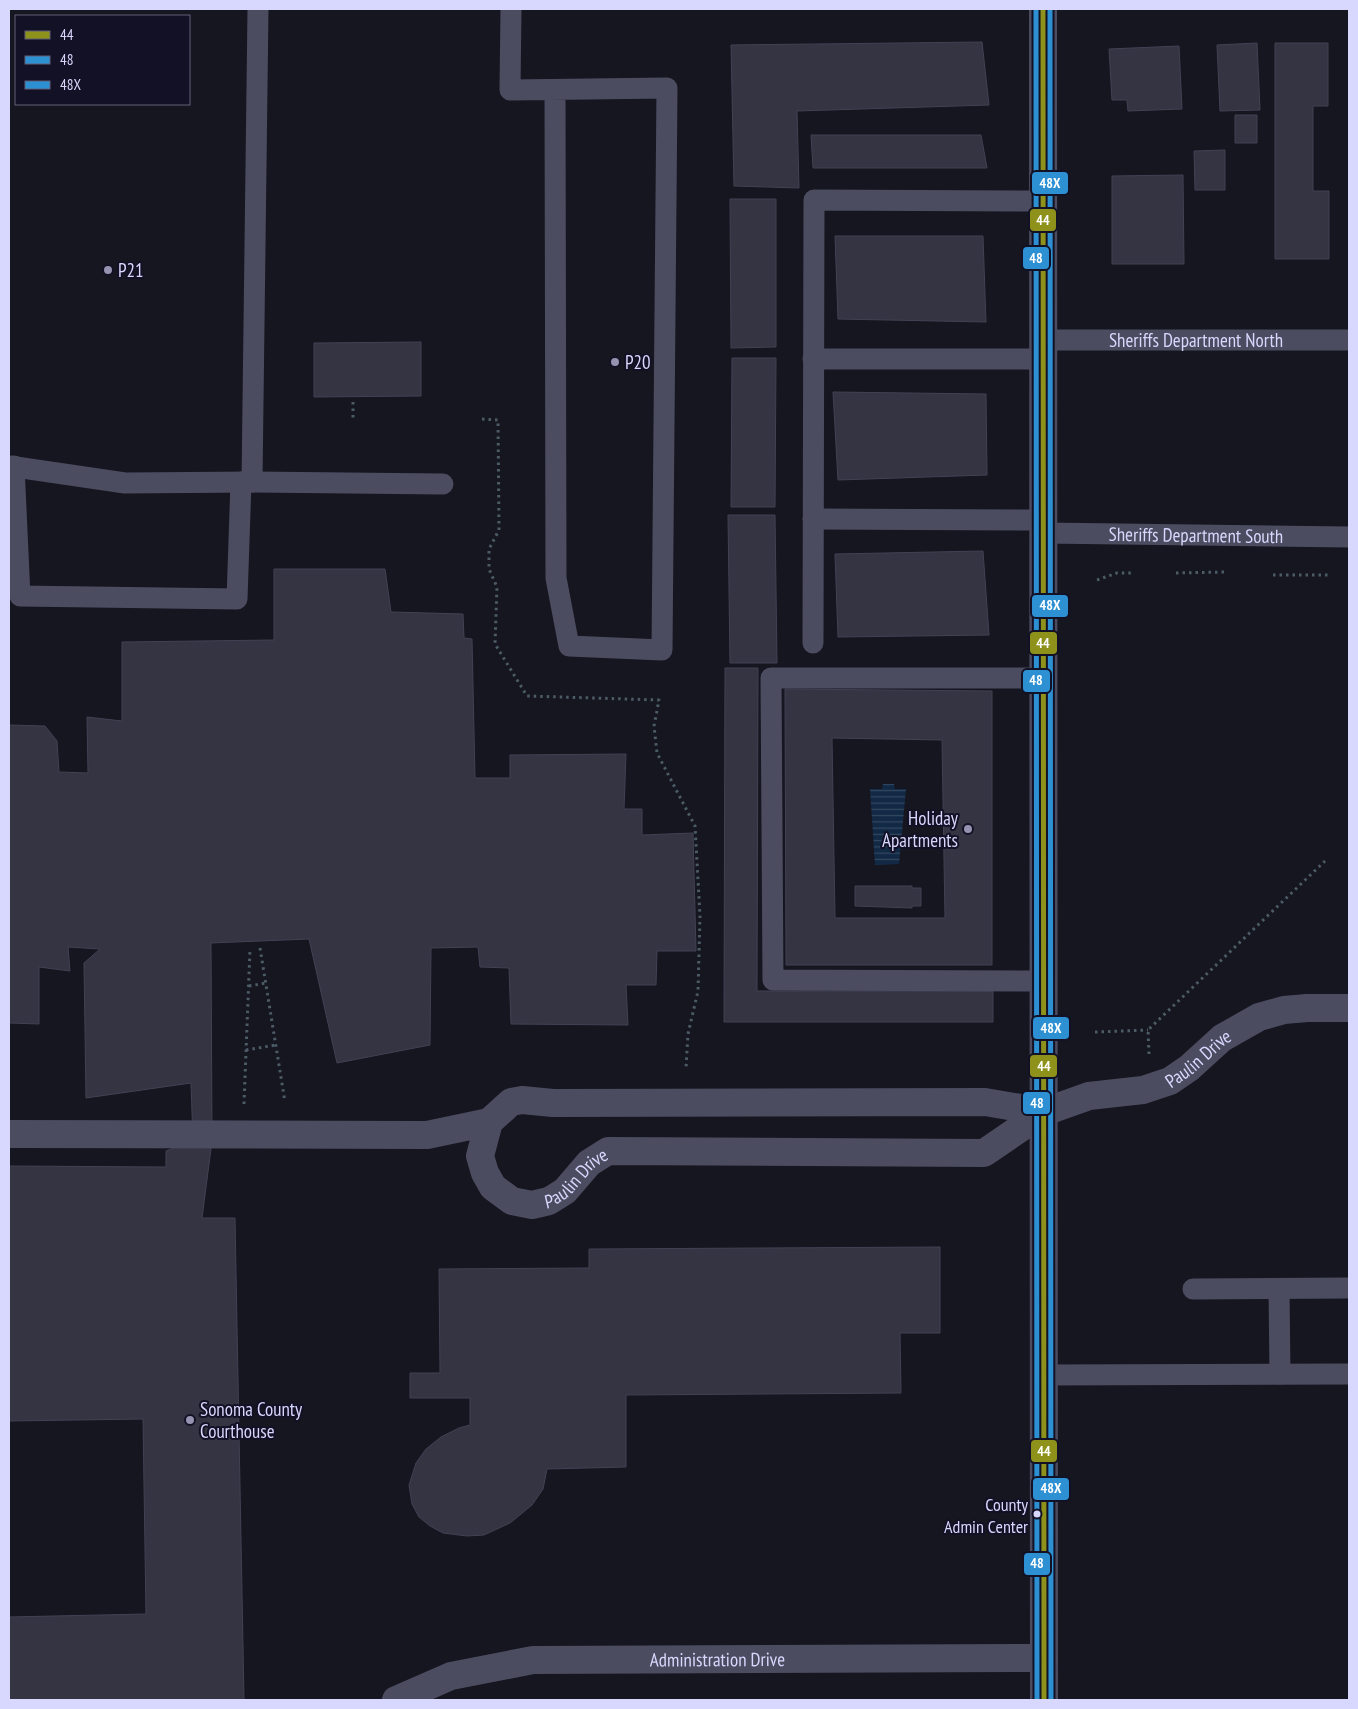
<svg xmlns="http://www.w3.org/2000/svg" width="1358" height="1709" viewBox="0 0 1358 1709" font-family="'PT Sans Narrow',sans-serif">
  <defs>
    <pattern id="water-rules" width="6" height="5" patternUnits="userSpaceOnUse" patternTransform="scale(1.25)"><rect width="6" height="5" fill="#112944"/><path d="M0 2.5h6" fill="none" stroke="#334760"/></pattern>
  </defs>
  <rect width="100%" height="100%" fill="#161620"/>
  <path fill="url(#water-rules)" d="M883 784H894L895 789H906L899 864 875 865 870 789H882Z"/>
  <path fill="#343442" stroke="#434154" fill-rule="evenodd" d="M982 42 989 105 797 111 799 188 734 186 731 45Z
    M1257 43 1260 110 1220 111 1217 45Z
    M1275 43H1328V106H1313V191H1329V259H1275Z
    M1179 46 1182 109 1128 111 1127 100H1112L1109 49Z
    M1235 115H1257V143H1235Z
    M811 135H981L987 168H813Z
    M1225 150V190H1195L1194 151Z
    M1183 175 1184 264H1112V176Z
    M730 199H776V347L731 348Z
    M835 236H983L986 322 838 319Z
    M421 342V396L314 397V343Z
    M732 358H776L775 507H731Z
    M833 392 986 394 987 475 838 480Z
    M728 515H775L777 663H730Z
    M983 551 989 635 838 637 835 554Z
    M274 569H385L391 612 463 614 464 638 472 639 475 778H510V755L626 754 624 809H642V835L693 833 696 951H657L656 985H626L628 1025 511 1024 509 968 480 967 478 947 431 948 430 1045 337 1063 309 939 211 943 212 1141H193L191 1083 86 1098 84 963 100 949 68 947 70 971 39 967V1024L9 1023V725L45 726 57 741 59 772 88 773 87 717 122 721V642L274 640Z
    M725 668H758L757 991H993V1022H724Z
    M785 689 992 691V965H786ZM832 738 942 740 945 918H835Z
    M855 886H912V888H921V906H912V908L855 906Z
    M193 1141H212L202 1218H235L244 1700H9V1617L146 1614 143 1419 9 1421V1166L166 1167V1151Z
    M940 1247V1333H900L901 1393 626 1395V1467L547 1469 543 1489 532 1505 510 1523 484 1535 467 1536 443 1533 430 1526 419 1517 412 1504 409 1485 416 1463 426 1449 441 1437 459 1428 470 1425V1398H410V1373H440L439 1269 589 1268V1249Z"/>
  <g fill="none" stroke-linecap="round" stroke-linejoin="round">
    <path stroke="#4c5c66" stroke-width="3" stroke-dasharray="2.5 4" stroke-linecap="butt" d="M353 402V418
      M482 419 498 420 499 530 489 549V569L497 587 495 644 527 696 659 700 654 726 657 753 695 826 700 916 698 991 688 1034 686 1068
      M1176 573 1226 572
      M1273 575H1328
      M1097 580 1117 573H1133
      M260 948 285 1102
      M249 986 266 983
      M1095 1032 1148 1030
      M246 1050 276 1045
      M1149 1054 1148 1030 1325 861
      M244 1104 250 949"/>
    <g stroke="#4b4c60" stroke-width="21">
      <path d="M511 9 510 90 667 88 662 650 569 646 556 578 555 90"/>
      <path id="s1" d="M1044 340H1349"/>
      <path d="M813 359H1044"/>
      <path d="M9 466 125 483 252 482 443 484"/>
      <path d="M14 466 20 596 237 599 241 482"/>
      <path d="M252 482 258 9"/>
      <path d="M813 519 1044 520"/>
      <path id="s2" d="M1044 533 1349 537"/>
      <path d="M813 643 814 200 1044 201"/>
      <path d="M1044 981 773 980 771 678H1045"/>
      <path d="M1193 1289 1349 1288"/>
      <path d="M1279 1289 1280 1374"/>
      <path d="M1044 1375 1349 1374"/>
    </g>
    <path stroke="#4b4c60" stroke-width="28" d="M9 1134 427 1135 489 1122"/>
    <g stroke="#4b4c60" stroke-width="28">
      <path d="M1043 9 1044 1700"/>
      <path id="s3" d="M1044 1112 985 1102 553 1103 522 1100 511 1102 489 1122 480 1156 485 1173 493 1187 512 1201 532 1205 549 1201 565 1191 589 1163 608 1151 984 1153 1044 1112 1089 1096 1143 1090 1170 1081 1189 1068 1222 1038 1259 1017 1284 1010 1307 1008H1349"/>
      <path id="s4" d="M396 1700 451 1676 533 1660 1044 1658"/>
    </g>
    <defs>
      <path id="bus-1" d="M1043 9 1044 1700"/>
      <path id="bus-2" d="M1036 9 1037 1700"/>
      <path id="bus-3" d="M1050 9 1051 1700"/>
    </defs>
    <use href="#bus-1" stroke="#121125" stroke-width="9"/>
    <use href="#bus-2" stroke="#121125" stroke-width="9"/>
    <use href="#bus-3" stroke="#121125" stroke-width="9"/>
    <use href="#bus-1" stroke="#8e911a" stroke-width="5"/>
    <use href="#bus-2" stroke="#2d90d2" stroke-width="5"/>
    <use href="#bus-3" stroke="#2d90d2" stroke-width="5"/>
  </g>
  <g fill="#9493b0" stroke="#121125" stroke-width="2">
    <circle cx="108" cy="270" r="5"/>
    <circle cx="615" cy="362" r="5"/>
    <circle cx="968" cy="829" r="5"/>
    <circle cx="190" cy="1420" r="5"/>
  </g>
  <circle fill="#d8d7fd" stroke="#121125" stroke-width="2" cx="1037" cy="1514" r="4.5"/>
  <g text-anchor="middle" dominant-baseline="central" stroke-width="4" stroke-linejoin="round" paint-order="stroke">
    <g font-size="18" fill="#d8d7fd" stroke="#121125" text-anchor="end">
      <text x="1028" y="1504">County<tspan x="1028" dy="22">Admin Center</tspan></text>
    </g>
    <g font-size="19" fill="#d8d7fd" stroke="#121125" text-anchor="start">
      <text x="118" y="270">P21</text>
      <text x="625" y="362">P20</text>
      <text x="958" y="818" text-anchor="end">Holiday<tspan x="958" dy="22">Apartments</tspan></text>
      <text x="200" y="1409">Sonoma County<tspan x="200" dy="22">Courthouse</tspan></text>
    </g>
    <g font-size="19" fill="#d8d7fd" stroke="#121125">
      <text stroke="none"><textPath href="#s1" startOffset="152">Sheriffs Department North</textPath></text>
      <text stroke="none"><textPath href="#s2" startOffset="152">Sheriffs Department South</textPath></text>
      <text stroke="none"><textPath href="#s3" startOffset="1388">Paulin Drive</textPath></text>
      <text stroke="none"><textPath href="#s3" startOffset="730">Paulin Drive</textPath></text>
      <text stroke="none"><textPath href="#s4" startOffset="328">Administration Drive</textPath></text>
    </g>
  </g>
  <g stroke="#121125" stroke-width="2">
    <rect x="1031" y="171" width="38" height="24" rx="5" fill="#2d90d2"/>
    <rect x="1029" y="208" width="28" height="24" rx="5" fill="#8e911a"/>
    <rect x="1022" y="246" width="28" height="24" rx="5" fill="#2d90d2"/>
    <rect x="1031" y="594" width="38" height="24" rx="5" fill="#2d90d2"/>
    <rect x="1029" y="631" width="29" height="24" rx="5" fill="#8e911a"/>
    <rect x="1022" y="669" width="29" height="24" rx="5" fill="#2d90d2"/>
    <rect x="1032" y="1016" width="38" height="24" rx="5" fill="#2d90d2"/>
    <rect x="1029" y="1054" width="29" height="24" rx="5" fill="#8e911a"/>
    <rect x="1022" y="1091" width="29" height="24" rx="5" fill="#2d90d2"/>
    <rect x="1030" y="1439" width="28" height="24" rx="5" fill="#8e911a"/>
    <rect x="1032" y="1477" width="38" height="24" rx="5" fill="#2d90d2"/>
    <rect x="1023" y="1552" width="28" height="24" rx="5" fill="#2d90d2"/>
  </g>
  <g font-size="14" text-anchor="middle" font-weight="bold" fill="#fff">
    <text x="1050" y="188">48X</text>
    <text x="1043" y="225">44</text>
    <text x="1036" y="263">48</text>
    <text x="1050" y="610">48X</text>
    <text x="1043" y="648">44</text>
    <text x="1036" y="685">48</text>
    <text x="1051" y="1033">48X</text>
    <text x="1044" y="1071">44</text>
    <text x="1037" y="1108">48</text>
    <text x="1044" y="1456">44</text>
    <text x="1051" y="1493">48X</text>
    <text x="1037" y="1568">48</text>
  </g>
  <rect width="1358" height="1709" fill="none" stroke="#d8d7fd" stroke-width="20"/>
  <rect x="15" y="15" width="175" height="90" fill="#121125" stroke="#61607b"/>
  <rect x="25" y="31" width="25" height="8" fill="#8e911a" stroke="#61607b"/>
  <text x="60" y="40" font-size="15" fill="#d8d7fd">44</text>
  <rect x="25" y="56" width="25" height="8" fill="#2d90d2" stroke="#61607b"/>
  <text x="60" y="65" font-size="15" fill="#d8d7fd">48</text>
  <rect x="25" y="81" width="25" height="8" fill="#2d90d2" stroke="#61607b"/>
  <text x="60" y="90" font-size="15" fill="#d8d7fd">48X</text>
</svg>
